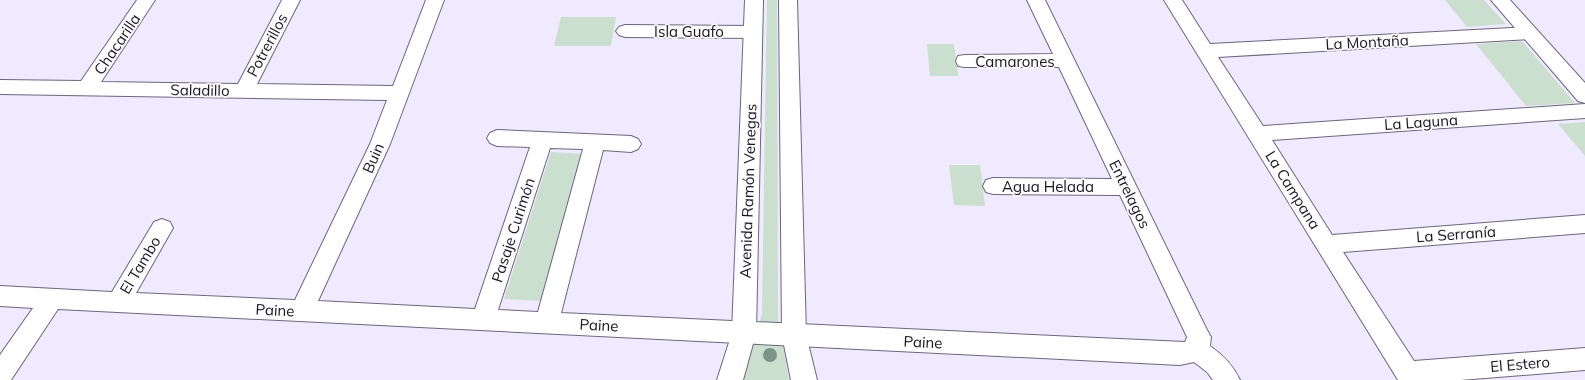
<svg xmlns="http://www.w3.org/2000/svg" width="1585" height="380" viewBox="0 0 1585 380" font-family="Mulish,sans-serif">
  <rect width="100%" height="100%" fill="#efeafe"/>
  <path fill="#cadfcd" d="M767 0H777L778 317 789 380H742L762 314Z
    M1445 0H1484L1506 24 1467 27Z
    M561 17H616L611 46H554Z
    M1522 41 1575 103 1526 106 1476 44Z
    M927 44H954L958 76H930Z
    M1585 122V156L1558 124Z
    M551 152 584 154 541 301 504 299Z
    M949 165H980L985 206 954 205Z"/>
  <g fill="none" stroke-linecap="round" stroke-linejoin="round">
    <defs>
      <path id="street" d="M137 0H155L101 82 238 84 282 0H300L257 84 393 86 426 0H444L390 144 318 301 475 309 530 147 497 146 490 143 487 138 490 133 497 130 631 136 638 139 641 144 638 149 631 152 603 150 561 313 1185 342 1187 337 1120 195 993 194 986 192 983 186 986 180 993 178 1112 179 1059 67H965L958 66 956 61 958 56 965 55 1053 54 1027 0H1045L1207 330 1211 337 1210 346C1223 355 1233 365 1240 380H1213L1207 372 1194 362 1180 365 58 309 11 380H0V355L33 308 0 306V286L112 292 154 222 162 219 170 222 173 228 136 293 295 300 370 144 387 100 0 94V80L81 81ZM550 148 583 149 538 312 498 310Z
        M1164 0H1182L1210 44 1529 27 1535 29 1538 33 1535 37 1529 39 1218 57 1263 126 1585 104V118L1272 140 1332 235 1585 215V233L1343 252 1414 361 1585 348V370L1460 380H1398Z
        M625 25 753 26 759 28 762 32 759 36 753 38 625 37 619 35 616 31 619 27Z"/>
      <path id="secondary" d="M745 0H763L756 333 743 380H717L732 333Z
        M779 0H797L806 335 817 380H791L782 335Z
        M1491 0H1510L1585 83V103L1578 101Z"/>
    </defs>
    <use href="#street" stroke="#6d6581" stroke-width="2"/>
    <use href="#secondary" stroke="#6d6581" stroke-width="2"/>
    <use href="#street" fill="#fff" fill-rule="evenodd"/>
    <use href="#secondary" fill="#fff" fill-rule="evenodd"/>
  </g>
  <circle fill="#7c9388" cx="770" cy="355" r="7"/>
  <g text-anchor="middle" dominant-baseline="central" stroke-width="3.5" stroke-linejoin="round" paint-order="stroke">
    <g font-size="15" fill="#191621" stroke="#fbfbfb">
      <text x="689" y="31">Isla Guafo</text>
      <text transform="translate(1367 42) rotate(-3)">La Montaña</text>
      <text transform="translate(117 44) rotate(-56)">Chacarilla</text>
      <text transform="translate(267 45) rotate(-62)">Potrerillos</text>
      <text x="1015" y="61">Camarones</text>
      <text transform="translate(200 90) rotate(1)">Saladillo</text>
      <text transform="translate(1421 122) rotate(-4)">La Laguna</text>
      <text transform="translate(373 158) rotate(-66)">Buin</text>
      <text x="1048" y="186">Agua Helada</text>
      <text transform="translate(1293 190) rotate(58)">La Campana</text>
      <text transform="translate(748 191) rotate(-88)">Avenida Ramón Venegas</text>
      <text transform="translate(1130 194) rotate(64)">Entrelagos</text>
      <text transform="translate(513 230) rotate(-72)">Pasaje Curimón</text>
      <text transform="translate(1456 234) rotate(-4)">La Serranía</text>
      <text transform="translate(140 265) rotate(-59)">El Tambo</text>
      <text transform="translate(275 310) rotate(3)">Paine</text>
      <text transform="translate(599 325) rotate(3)">Paine</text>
      <text transform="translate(923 342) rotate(3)">Paine</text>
      <text transform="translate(1520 364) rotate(-5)">El Estero</text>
    </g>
  </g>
</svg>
